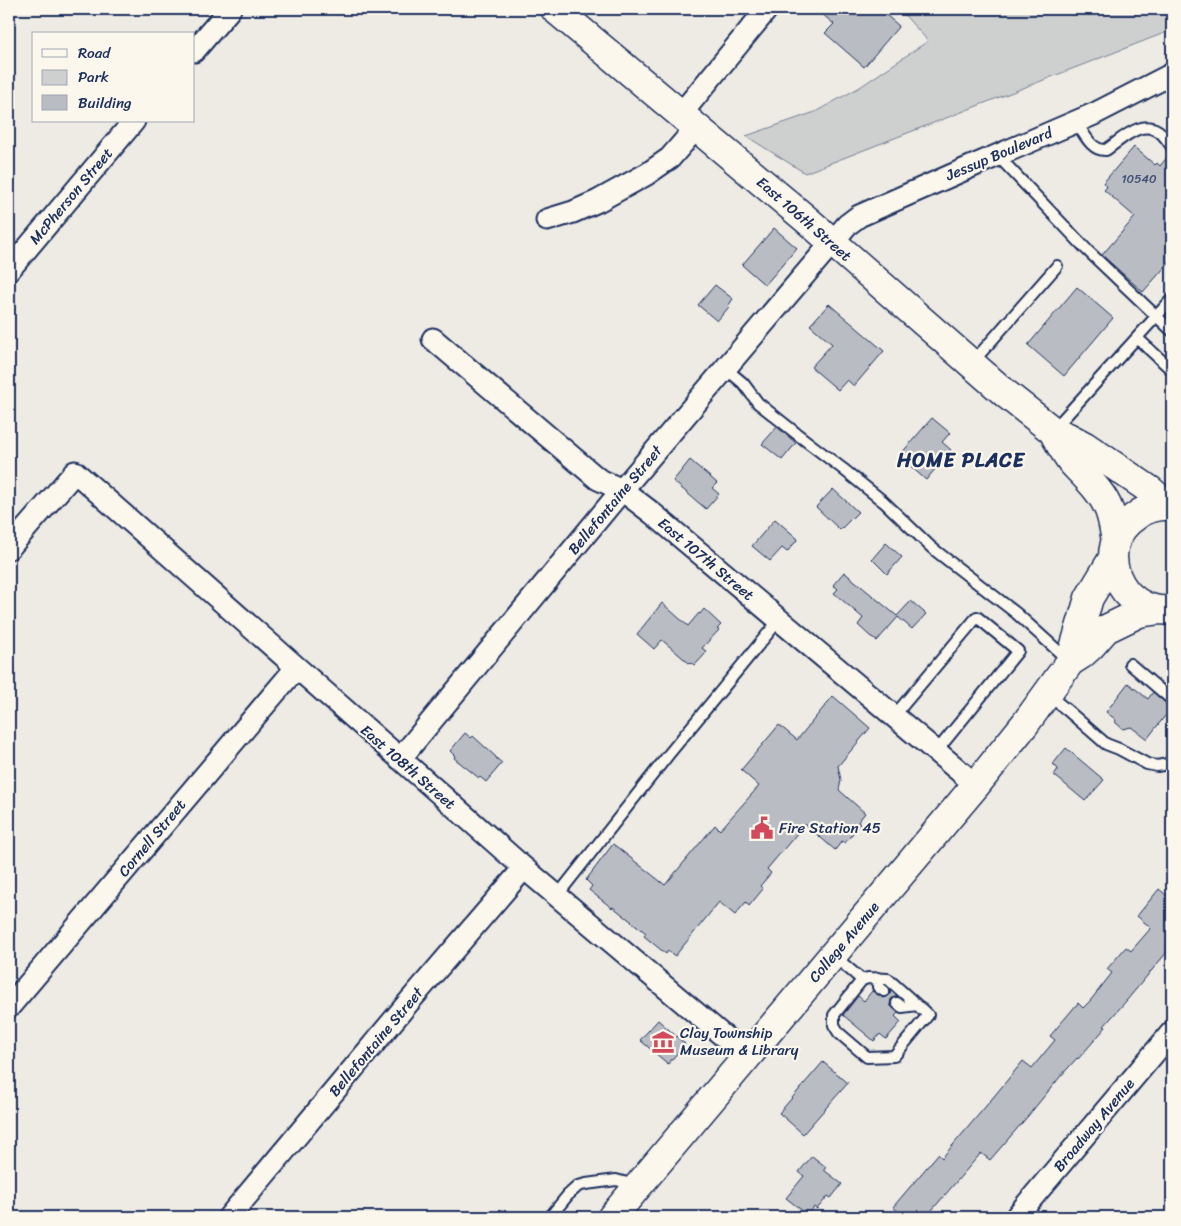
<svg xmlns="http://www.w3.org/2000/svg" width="1181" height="1226" viewBox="0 0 1181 1226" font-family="Sriracha,sans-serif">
  <rect width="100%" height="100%" fill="#eeebe4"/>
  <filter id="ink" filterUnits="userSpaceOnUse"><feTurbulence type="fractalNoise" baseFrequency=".02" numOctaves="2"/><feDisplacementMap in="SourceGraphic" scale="10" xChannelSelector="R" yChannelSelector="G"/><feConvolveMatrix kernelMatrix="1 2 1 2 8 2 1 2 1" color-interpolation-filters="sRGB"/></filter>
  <g filter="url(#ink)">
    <path fill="#cecfcf" stroke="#747f96" d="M899 9H1172V30L805 173 746 136 815 112 860 87 928 41Z"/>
    <path fill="#b9bcc3" stroke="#1b2f5e" d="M816 9H879L899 26 864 67 825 33 834 24Z
      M1134 147 1155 165 1157 163 1160 166 1170 154H1172V259L1143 292 1102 255 1135 217 1104 190 1107 187 1103 183Z
      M774 228 797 248 765 285 742 265Z
      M715 285 733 299 728 306 729 307 717 321 698 305Z
      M1077 287 1113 318 1064 376 1028 345Z
      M829 304 884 351 854 386 847 380 838 390 811 367 832 344 810 325Z
      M932 418 950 433 942 442 951 450 926 480 899 456Z
      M777 427 796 443 782 460 762 444Z
      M690 460 717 483 712 488 719 494 706 509 673 481Z
      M833 489 858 512 840 530 816 507Z
      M775 519 798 539 787 552 782 548 770 561 752 546Z
      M886 543 902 557 887 574 872 559Z
      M844 572 897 616 911 601 926 614 912 629 898 617 877 641 872 637H871L858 625 863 618 834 593 838 589 833 585Z
      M662 603 688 626 699 613 700 614 704 609 721 625 717 629 719 630 702 648 707 652 695 665 691 663 690 664 662 640 654 649 637 634Z
      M1128 683 1148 699 1153 692 1168 705 1172 707 1147 739 1131 727 1123 729 1116 723 1115 719 1106 712Z
      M833 696 870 728 838 766 841 780 839 790 865 813 858 822 860 824 845 843 842 841 835 850 805 824 767 869 771 873 760 886 763 889 749 906 746 902 735 915 719 902 675 956 668 951 666 954 644 936 646 933 613 907 612 908 589 890 592 886 586 880 613 844 665 885 715 825 720 830 759 786 741 770 779 725 797 740Z
      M465 733 471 738 473 736 496 757V758L502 763 486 782 480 777 479 778 454 758 455 756 450 751Z
      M1066 748 1104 780 1085 801 1054 775 1058 769 1053 764Z
      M1159 889 1172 900V946L1127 1000 1104 1026 1106 1027 1078 1059 1077 1058 1060 1077 1028 1116 990 1160 981 1153 926 1217H905L893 1207 938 1154 942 1158 986 1106 1023 1061 1032 1068 1055 1040 1050 1036 1078 1003 1083 1008 1090 1001 1112 973 1107 969 1126 947 1131 951 1151 928 1137 916Z
      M872 991 883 998 887 997 889 995 891 991 897 996 891 999 890 1005 898 1013 895 1016 901 1022 886 1039 880 1034 874 1041 843 1015 858 996 864 1001Z
      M658 1020 685 1044 668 1064 640 1040Z
      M823 1062 848 1083 803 1134 779 1113Z
      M812 1156 826 1167 824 1170 842 1184 831 1198 828 1196 817 1209 814 1207 808 1215 786 1198 804 1176 799 1172Z"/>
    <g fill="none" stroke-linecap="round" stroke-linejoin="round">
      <defs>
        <path id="lane" d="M1076 122C1084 133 1091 151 1106 150 1122 139 1144 116 1162 134 1166 138 1169 143 1172 147
          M997 155 1087 250 1172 331
          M1137 338 1172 370
          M972 363 1057 266
          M725 368 743 383 758 403 797 434 843 469 884 502 932 548 1016 613 1067 659
          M1053 430 1172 299
          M1130 664 1172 700
          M1048 695 1067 710 1106 744 1119 749 1147 764 1157 766 1168 764 1172 759
          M894 716 977 617 1018 651 936 752
          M557 896 669 754 779 620
          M833 955 862 980
          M868 978 888 979 928 1015 894 1056 867 1057 839 1033 834 1025V1015L862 980Z
          M878 978V987L884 991
          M897 1003 902 1007 917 1005
          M550 1217 568 1195 578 1186 586 1184 616 1180 635 1185"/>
        <path id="street" d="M194 51 230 9
          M681 114 767 9
          M547 220 573 212 598 201 647 174 670 158 696 128
          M9 270 134 121
          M433 339 598 479 622 490 652 513 976 785
          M9 548 75 472 524 868 747 1056
          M400 759 622 490 847 225 859 216 968 168 1094 114 1172 74
          M9 1007 296 668
          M229 1217 408 1003 524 868
          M1016 1217 1172 1032"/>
        <path id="secondary" d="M555 9 807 220 1006 394 1053 431 1068 437 1085 446 1150 490 1168 506
          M1053 431C1058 442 1064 451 1071 461 1084 476 1102 491 1109 510 1113 520 1114 531 1116 541
          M1172 506C1160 505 1146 508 1136 516 1090 546 1119 616 1172 610
          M1070 662 1081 655 1091 646 1106 629 1139 613 1160 610
          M612 1217 976 785 1025 724 1070 662 1089 598 1113 558"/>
      </defs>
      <use href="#lane" stroke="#1b2f5e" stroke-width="14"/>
      <use href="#street" stroke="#1b2f5e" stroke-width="25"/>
      <use href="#secondary" stroke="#1b2f5e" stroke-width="31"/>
      <use href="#lane" stroke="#fbf7ec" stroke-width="10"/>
      <use href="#street" stroke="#fbf7ec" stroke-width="21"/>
      <use href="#secondary" stroke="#fbf7ec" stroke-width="28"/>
    </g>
  </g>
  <defs>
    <symbol id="civic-bare" viewBox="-9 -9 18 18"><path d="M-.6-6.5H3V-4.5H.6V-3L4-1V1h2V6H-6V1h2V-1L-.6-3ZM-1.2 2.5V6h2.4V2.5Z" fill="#d1495b" stroke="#fbf7ec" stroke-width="2.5" paint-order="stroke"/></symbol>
    <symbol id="museum-bare" viewBox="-9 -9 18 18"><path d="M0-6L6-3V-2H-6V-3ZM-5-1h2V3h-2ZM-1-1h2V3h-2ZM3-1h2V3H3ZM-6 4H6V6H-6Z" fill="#d1495b" stroke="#fbf7ec" stroke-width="2.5" paint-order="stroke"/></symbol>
  </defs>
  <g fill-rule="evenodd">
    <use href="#civic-bare" x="746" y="812" width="32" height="32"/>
    <use href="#museum-bare" x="647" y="1026" width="32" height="32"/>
  </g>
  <g text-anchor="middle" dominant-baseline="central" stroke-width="4.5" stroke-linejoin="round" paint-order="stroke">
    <g font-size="12" fill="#425277">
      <text x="1139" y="179">10540</text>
    </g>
    <g font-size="15" fill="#1b2f5e" stroke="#fbf7ec">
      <text transform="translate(999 154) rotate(-23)">Jessup Boulevard</text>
      <text transform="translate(71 196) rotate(-50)">McPherson Street</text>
      <text transform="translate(804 219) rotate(41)">East 106th Street</text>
      <text transform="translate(615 500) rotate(-50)">Bellefontaine Street</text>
      <text transform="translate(706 559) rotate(40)">East 107th Street</text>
      <text transform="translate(408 767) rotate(41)">East 108th Street</text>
      <text transform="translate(152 838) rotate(-50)">Cornell Street</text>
      <text transform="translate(844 942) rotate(-50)">College Avenue</text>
      <text transform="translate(376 1042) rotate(-50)">Bellefontaine Street</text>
      <text transform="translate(1094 1125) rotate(-50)">Broadway Avenue</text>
    </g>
    <g font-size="15" fill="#1b2f5e" stroke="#fbf7ec" text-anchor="start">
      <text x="779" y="828">Fire Station 45</text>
      <text x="680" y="1033">Clay Township<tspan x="680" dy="17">Museum &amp; Library</tspan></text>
    </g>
    <g font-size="20" font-weight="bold" letter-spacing="1" fill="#1b2f5e" stroke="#fbf7ec">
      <text x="961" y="460">HOME PLACE</text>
    </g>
  </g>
  <rect width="1181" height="1226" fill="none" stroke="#fbf7ec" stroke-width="30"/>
  <rect x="15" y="15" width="1151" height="1196" fill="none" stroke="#1b2f5e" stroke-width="2" filter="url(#ink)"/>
  <rect x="32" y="32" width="162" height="90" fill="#fbf7ec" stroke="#a1a7b3"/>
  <rect x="42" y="49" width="25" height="8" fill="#fbf7ec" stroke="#a1a7b3"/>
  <text x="78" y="58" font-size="15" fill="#1b2f5e">Road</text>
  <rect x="42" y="70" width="25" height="15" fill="#cecfcf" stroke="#a1a7b3"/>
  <text x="78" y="82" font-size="15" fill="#1b2f5e">Park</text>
  <rect x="42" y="95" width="25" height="15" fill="#b9bcc3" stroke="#a1a7b3"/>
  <text x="78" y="108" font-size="15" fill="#1b2f5e">Building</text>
</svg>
